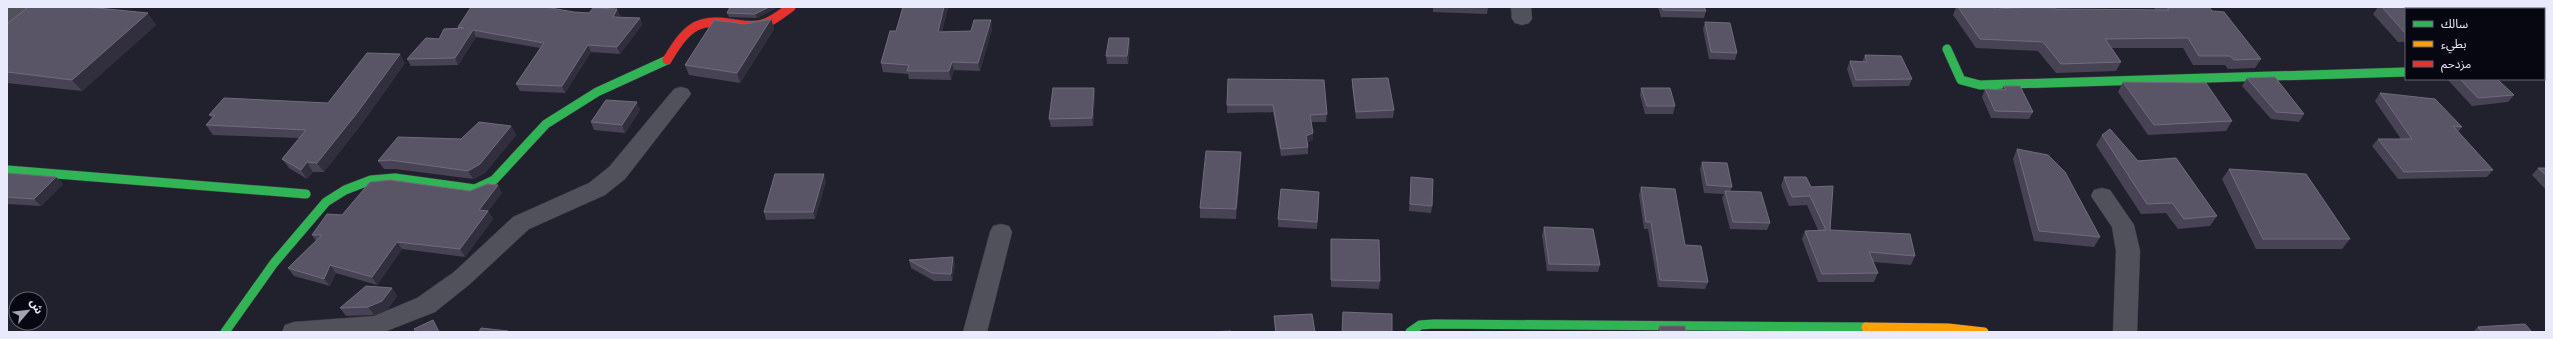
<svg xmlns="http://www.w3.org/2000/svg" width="2553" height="339" viewBox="0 0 2553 339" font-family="Raleway,'Noto Sans Arabic',sans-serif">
  <rect width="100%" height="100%" fill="#21212d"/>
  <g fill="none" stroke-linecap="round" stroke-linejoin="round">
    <defs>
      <path id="street" d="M9 7H31L14 23 7 25V9Z
        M1511 7H1531L1532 19 1529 23 1522 25 1515 23 1512 19Z
        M2544 14H2546V26H2544Z
        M2544 62H2546V76H2544Z
        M681 87 688 89 691 94 625 179 605 195 529 229 470 284 435 312 384 332H282L285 325 294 322 374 316 417 298 454 272 513 217 589 183 609 167 674 89Z
        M2102 188 2110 190 2134 225 2140 251 2137 332H2113L2116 251 2112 227 2091 196 2094 190Z
        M1001 224 1009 226 1012 232 987 332H963L990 232 993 226Z"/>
      <path id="fast" d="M1947 49 1961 80 1980 85 2406 72
        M7 170 306 194
        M225 332 274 263 326 202 345 190 371 180 395 178 475 189 494 180 546 124 597 92 667 60
        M1410 332 1420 325 1434 324 1866 327"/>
      <path id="slow" d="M1866 327 1948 328 1984 332"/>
      <path id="jam" d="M667 60C684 33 693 18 728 23 738 24 748 27 759 25 771 23 781 14 791 7"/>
    </defs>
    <use href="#street" stroke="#3c3b47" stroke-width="1"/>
    <use href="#fast" stroke="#3c3b47" stroke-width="10"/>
    <use href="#slow" stroke="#3c3b47" stroke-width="10"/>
    <use href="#jam" stroke="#3c3b47" stroke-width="10"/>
    <use href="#street" fill="#51515b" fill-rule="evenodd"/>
    <use href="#fast" stroke="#30b455" stroke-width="9"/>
    <use href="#slow" stroke="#ff9f0a" stroke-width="9"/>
    <use href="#jam" stroke="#e5322d" stroke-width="9"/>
  </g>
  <path fill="#484354" d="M730 7H778L757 18 729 17 727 13Z
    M903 7H948L942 32 971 31 992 29 980 71 954 70 951 80 909 79 908 74 883 72 881 63 896 31Z
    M1433 7H1488L1487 14 1433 12Z
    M1658 7H1704L1706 11 1704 18 1661 17Z
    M1956 7H1993L1996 9 2156 10 2153 7H2209L2212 11 2261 59 2255 68 2228 69 2225 65H2193L2183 48H2112L2121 62 2116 71 2056 73 2038 51 1976 48 1953 15Z
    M2378 7H2442L2406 9V42H2398L2373 14Z
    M2466 7H2546V8L2507 9H2469Z
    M617 9 620 16 619 17 640 18 642 25 620 54 591 52 565 93 520 91 516 84 540 48 476 37 458 65 411 66 407 59 458 28V27L574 12 589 13Z
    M771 19 774 29 740 83 689 75 685 65 745 24Z
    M1705 22 1737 53 1735 60 1709 59 1703 29Z
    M7 24 156 25 82 91 7 83Z
    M1129 38 1130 46 1128 64H1107L1106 56Z
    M1865 55 1912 79 1909 86 1853 87 1847 69 1850 61 1862 62Z
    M405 63 363 122 324 172H313L307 179 289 168 282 159 299 138 213 135 206 125 212 118 209 115 328 103Z
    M2247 78 2304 114 2299 122 2271 119 2242 86Z
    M1228 79 1327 114 1326 122H1311L1313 133V140L1308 142V154L1281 156 1273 112 1227 113Z
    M1352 79 1394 110 1393 118 1356 119 1352 86Z
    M2447 79H2497L2514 95 2508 102 2472 106Z
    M2123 82 2232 121 2226 131 2148 135 2118 92Z
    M2004 86 2033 112 2029 119 1991 118 1982 97 1985 89 2001 90Z
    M1094 88 1095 95 1093 126 1051 127 1049 119Z
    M1641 88 1675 106 1673 114H1645L1640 95Z
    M2380 93 2462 127 2458 132 2493 170 2487 177 2398 179 2372 146 2378 139H2401L2375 101Z
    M640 110 625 133 594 130 591 122Z
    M511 126 516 135 485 173 473 179 395 169H384L378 161Z
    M2102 135 2138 161 2217 216 2210 226 2178 229 2166 213 2141 214 2096 145Z
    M2017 149 2100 237 2094 247 2034 241 2013 159Z
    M1241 162 1236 219 1200 218V208Z
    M1702 162 1732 187 1730 191 1770 223 1767 230 1730 229 1722 198 1724 194 1704 193 1700 169Z
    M2538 168H2546V190L2532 175Z
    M2229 169 2350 239 2342 249H2256L2222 179Z
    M7 173 63 184 41 206 7 204Z
    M1411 177 1432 206 1431 213 1409 211Z
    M1784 177H1806L1830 230 1915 256 1911 265 1873 262 1878 273 1874 282H1818L1802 239 1805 231 1818 230 1807 205 1789 206 1781 186Z
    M826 181 815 219 766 220 764 212Z
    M1641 187 1685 245 1708 282 1705 289 1658 287 1648 229H1644L1639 195Z
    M470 191 502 193 488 211 493 219 465 257 402 249 377 285 336 273 330 286 294 276 288 268 316 241 312 235 342 215Z
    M1319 199 1317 229 1278 227V219Z
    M1544 227 1600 265 1598 272 1547 271 1542 235Z
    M1331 239 1380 281 1379 289 1331 287Z
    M953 257 955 264 952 281H934L911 268 909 260Z
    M392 288 397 296 388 309 374 315 346 316 340 308Z
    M1274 316 1315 332H1275Z
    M1659 326 1686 332H1658Z
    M2478 327 2532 332H2473Z"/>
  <path fill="#312e3d" d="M769 7H778L757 18 755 14Z
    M944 7H948L940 40 938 32Z
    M617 9 620 16 616 24 613 17Z
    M148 13 156 25 82 91 72 80Z
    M640 18 642 25 620 54 617 47Z
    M771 19 774 29 740 83 737 73Z
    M991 20 992 29 980 71 978 63Z
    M473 30 476 37 458 65 455 58Z
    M1129 38 1130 46 1128 64 1127 56Z
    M588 45 591 52 565 93 562 86Z
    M400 54 405 63 363 122 324 172 317 163Z
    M952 62 954 70 951 80 949 71Z
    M1094 88 1095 95 1093 126 1092 118Z
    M637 102 640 110 625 133 622 125Z
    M511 126 516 135 485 173 473 179 468 171Z
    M1313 133V140L1306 143V136Z
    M1241 152V162L1236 219V209Z
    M307 162 313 172 307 179 301 170Z
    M824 174 826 181 815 219 813 212Z
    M56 177 63 184 41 206 34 199Z
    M498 185 502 193 488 212V211L493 219 465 257 460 249 479 210Z
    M397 242 402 249 377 285 372 277Z
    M953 257 955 264 952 281 951 274Z
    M330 265 336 273 330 286 324 279Z
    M392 288 397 296 388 309 374 315 368 307Z
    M433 320 439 330 441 332H439Z"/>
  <path fill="#595566" stroke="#706c7d" d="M28 7H87L148 13 72 80 7 72V24Z
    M471 7H545L574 12 589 13 593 8 617 9 613 17 640 18 617 47 588 45 562 86 516 84 544 43 473 30 455 58 407 59 426 38 439 39 444 29 464 28 458 27Z
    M730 7H769L755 14 727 13Z
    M903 7H944L938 32 971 31 974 20H991L978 63 952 62 949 71H907L909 65 881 63 890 31H896Z
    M1662 7H1704L1706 11 1663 10Z
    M1958 7H1993L1996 9 2034 7H2054L2055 9 2169 10 2167 7H2209L2212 11 2224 12 2261 59 2234 60 2230 56H2199L2188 38 2105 39 2121 62 2061 64 2043 42 1980 39Z
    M2382 7H2442L2444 9H2406V33H2405Z
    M771 19 737 73 685 65 714 20 745 24Z
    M1705 22 1730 23 1737 53 1711 52Z
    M1109 38H1129L1127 56H1106Z
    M367 53 400 54 357 113 317 163 307 162 301 170 282 159 306 130 206 125 215 115H209L224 98 328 103Z
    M1865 55 1901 56 1912 79 1856 80 1850 61 1867 62Z
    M2275 77 2304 114 2276 112 2247 78Z
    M1388 78 1394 110 1356 112 1352 79Z
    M1228 79 1324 80 1327 114 1310 115 1313 133 1306 136 1308 147 1281 149 1273 105H1227Z
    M2460 79H2497L2514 95 2478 98Z
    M2123 82 2206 83 2232 121 2154 125Z
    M2004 86H2020L2033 112 1995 111 1985 89 2006 90Z
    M1053 88H1094L1092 118 1049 119Z
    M1641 88H1670L1675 106H1647Z
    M2380 93 2435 99 2462 127 2453 126 2493 170 2404 172 2378 139H2412Z
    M606 100 637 102 622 125 591 122Z
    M479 122 511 126 480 164 468 171 390 160 378 161 398 137 461 139Z
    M2110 129 2138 161 2176 158 2217 216 2184 219 2172 203 2147 204 2102 135Z
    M2017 149 2048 155 2065 172 2100 237 2039 231Z
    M1206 151 1241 152 1236 209 1200 208Z
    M1702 162 1727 163 1732 187 1707 185Z
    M2538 168H2546V175Z
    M2229 169 2306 174 2350 239H2263Z
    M7 173 56 177 34 199 7 197Z
    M775 174H824L813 212H764Z
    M1411 177 1433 179 1432 206 1410 204Z
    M1784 177H1806L1811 187 1833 186 1830 230 1910 234 1915 256 1869 252 1878 273 1822 274 1805 231 1826 230 1810 196 1792 197Z
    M390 180 470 191 487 184 498 185 479 210 488 211 460 249 397 242 372 277 330 265 324 279 288 268 322 235H312L327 214 342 215 370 182Z
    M1641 187 1675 189 1685 245 1701 246 1708 282 1660 280 1651 222H1646Z
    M1281 189 1319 192 1317 222 1278 219Z
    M1725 191 1761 192 1770 223 1733 222Z
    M1544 227 1593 229 1600 265 1549 264Z
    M1331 239 1379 240 1380 281 1331 280Z
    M953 257 951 274 932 273 909 260Z
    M366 286 392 288 382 301 368 307 340 308Z
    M1343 312 1392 314V332H1342Z
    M1312 314 1315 332H1276L1274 316Z
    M433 320 439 332H416L414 329Z
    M2525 324 2532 332H2482L2478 327Z
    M1659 326H1685L1686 332H1661Z
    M481 328 508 331V332H479Z
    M1231 331V332H1210Z
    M1739 331 1740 332H1689Z"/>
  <rect width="2553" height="339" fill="none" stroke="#e9eafb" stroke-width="16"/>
  <rect x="2405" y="8" width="140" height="72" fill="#070711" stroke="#61626f"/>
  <rect x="2413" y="21" width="20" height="6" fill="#30b455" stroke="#61626f"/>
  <text x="2441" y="28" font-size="12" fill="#e9eafb">سالك</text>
  <rect x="2413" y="41" width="20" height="6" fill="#ff9f0a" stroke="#61626f"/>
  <text x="2441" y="48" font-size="12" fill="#e9eafb">بطيء</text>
  <rect x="2413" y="61" width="20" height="6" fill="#e5322d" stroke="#61626f"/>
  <text x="2441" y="68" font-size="12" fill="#e9eafb">مزدحم</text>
  <g transform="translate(28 311) rotate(62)"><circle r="19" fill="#070711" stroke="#61626f"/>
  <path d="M0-3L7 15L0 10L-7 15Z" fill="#a3a4b3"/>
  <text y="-6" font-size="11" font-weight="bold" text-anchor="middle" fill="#e9eafb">ش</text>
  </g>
</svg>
